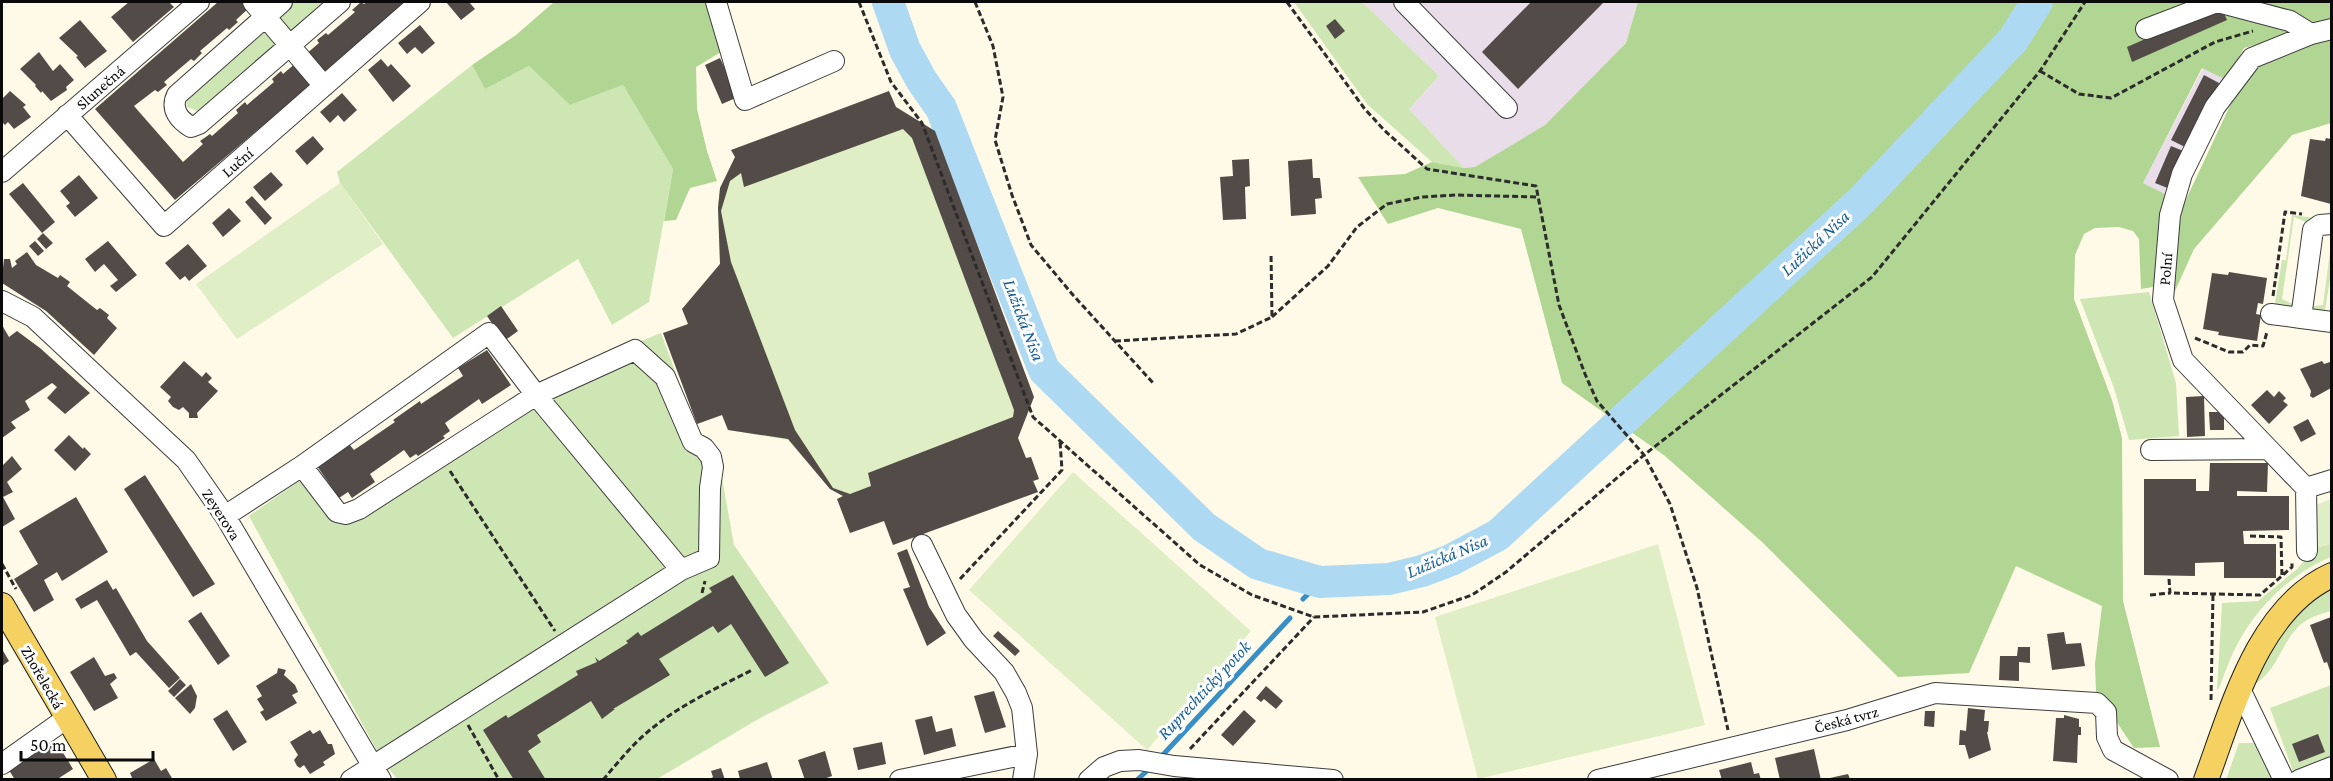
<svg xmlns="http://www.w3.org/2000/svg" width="2333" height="781" viewBox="0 0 2333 781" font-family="'Crimson Pro',serif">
<rect width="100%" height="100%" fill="#fefae7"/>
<path fill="#e8dde9" d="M1362,2H1638L1626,43L1545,125L1475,167L1464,168L1409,109L1439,76Z
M2203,68L2226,80L2167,195L2143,183Z"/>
<path fill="#cde6b3" d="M294,2H330L295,32H288L281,27L279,15Z
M1294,2H1362L1439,76L1409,109L1464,168L1432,162L1367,104Z
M268,30L277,40V46L200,112L187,107L186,98L262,31Z
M472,65L485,89L529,66L570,105L623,85L673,169L649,302L612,325L578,259L453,338L340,183L337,172Z
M2292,215L2321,219L2308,223L2294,217L2282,299L2297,306L2287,312L2274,310L2282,260H2286Z
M2331,244V274L2325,310L2331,311V316L2315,314L2309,307L2323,305Z
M2149,292L2176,383L2179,436L2129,440L2114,388L2080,299Z
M661,333L695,426L717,450L734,545L829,683L760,718L657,779H397L382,760L249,516L299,481L331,517L540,381Z
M2331,544V557C2293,572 2257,607 2238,643C2230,657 2225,674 2218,690L2217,689L2222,603L2258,601L2297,569L2316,548Z
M2331,586V611C2324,613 2316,615 2309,619C2283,632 2280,670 2255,684L2254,681L2270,648L2295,612Z
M2331,685V757L2293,771L2270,708Z
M2239,743H2260L2273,779L2226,780Z"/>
<path fill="#b1d693" d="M554,2H706L721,52L696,67L697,109L707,151L717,181L690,188L676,220L664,221L673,169L623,85L570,105L529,66L485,89L472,65L516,35Z
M1638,2H2331V23L2244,48L2226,80L2202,68L2143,183L2167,195L2153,287L2141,289L2139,239L2133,231L2119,227L2095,228L2084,234L2075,255L2074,299L2112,400L2122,438L2123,601L2160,747L2134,748L2096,691L2095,664L2102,606L2016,566L1969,673L1898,677L1762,542L1665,456L1562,383L1521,229L1438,208L1388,224L1358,177L1405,174L1432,162L1464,168L1475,167L1545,125L1626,43Z
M2331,38V123L2292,135L2194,249L2171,300L2174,260L2182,208L2235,95L2260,64L2312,42Z"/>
<path fill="#dfeec5" d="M896,107L922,123L1028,409L1018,438L1026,458L1031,457L1039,479L1034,481L1038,492L893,545L884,521L850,533L837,499L842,496L830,489L788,440L728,430L722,415L697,424L663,333L688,324L682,309L720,264L718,208L720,188L735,157L731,150Z
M340,183L383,244L237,339L196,284Z
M1073,472L1251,631L1147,750L969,590Z
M2331,499V544L2316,548L2309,508Z
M1658,544L1705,725L1478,779L1435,617Z"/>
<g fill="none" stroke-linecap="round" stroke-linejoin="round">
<path stroke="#388ec7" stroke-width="5" d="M1303,599L1320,582
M1160,758L1290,618
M1137,780L1151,767"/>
<path stroke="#aed9f3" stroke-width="32" d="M888,2L905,50L922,81L941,108L1044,370L1204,527L1258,564L1320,582L1389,579L1422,571L1451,560L1498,535L1862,200L2013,40L2037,2"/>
</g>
<path fill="#524b47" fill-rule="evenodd" d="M129,2H169L174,7L133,42L111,17Z
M218,2H245L250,7L236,20L238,22L229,30L227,28L200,51L202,53L194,61L191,59L164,82L167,85L158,92L155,90L134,106L183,162L203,144L200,141L210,134L212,136L238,113L236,110L245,102L247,105L274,82L272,79L281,71L283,74L297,62L314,82L175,200L95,109Z
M361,2L364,4L367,2H406L322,75L305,55L319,43L317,40L326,33L328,35L355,12L352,10Z
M446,2H469L475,9L461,20Z
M1531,2H1604L1518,89L1482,52Z
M2221,6L2227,20L2132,62L2127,47Z
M1335,19L1345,31L1335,39L1326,26Z
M80,20L107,51L85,68L76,57L78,56L59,38Z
M420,25L435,43L422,54L415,47L407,54L398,43Z
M39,52L53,71L60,64L74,80L66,87L67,90L51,101L42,91L41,93L35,86L36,85L20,69Z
M720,58L738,97L722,104L705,65Z
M381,59L388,67L391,64L411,86L393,102L368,70Z
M2204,75L2219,83L2185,147L2171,140Z
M10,91L26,105L23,107L31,117L14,129L8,122L5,125L2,122V99Z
M889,91L896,107L935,131L1034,397L1018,438L1026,458L1031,457L1039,479L1033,481L1038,492L893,545L884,521L850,533L837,499L843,496L830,489L788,439L728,430L722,415L697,424L663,333L688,324L682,309L720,264L718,208L720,188L735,157L731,150ZM903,129L912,138L1014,410L1013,417L868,473L871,486L850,494L833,488L795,430L731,262L721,211L730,181L741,173L744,187Z
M342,93L357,110L344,122L338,115L330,123L320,112Z
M313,136L324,149L307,165L295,151Z
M2326,138L2331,139V204L2301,196L2310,139L2325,141Z
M2171,146L2186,152L2170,189L2155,183Z
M1249,159L1250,186L1245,187L1246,219L1223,220L1220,177L1233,176L1232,160Z
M1312,159L1313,178H1320L1322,198L1315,199L1316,214L1291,216L1288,161Z
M271,172L283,185L265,201L253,187Z
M79,175L98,198L75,217L66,206L70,203L60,191Z
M23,183L55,222L42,233L9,194Z
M252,196L272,218L265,225L245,202Z
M229,208L241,221L223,237L212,223Z
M43,233L53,243L46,249L37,239Z
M35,241L44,251L38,256L29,246Z
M108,241L137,275L116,292L110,286L118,280L104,264L95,272L85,259Z
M188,244L207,266L189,281L185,276L180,280L165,263Z
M27,252L36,265L58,278L60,275L70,282L67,286L97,310L100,308L109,315L107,318L117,328L94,355L46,311L2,283V268H3L4,259H10L12,268L17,264L15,261Z
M2229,272L2267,278L2263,304L2258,303L2256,314L2261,315L2257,341L2218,335L2219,332L2203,329L2212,273L2228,275Z
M501,306L518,331L504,341L487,316Z
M2,325L9,337L17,331L40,348L90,393L65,414L47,398L57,387L52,383L25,401L30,410L11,422L16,428L2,438Z
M487,350L511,385L482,404L479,399L445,423L450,431L443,436L445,438L418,456L416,454L410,458L404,450L370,474L375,482L352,498L348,492L339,498L317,466L349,444L354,450L395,422L393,420L420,401L421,404L463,376L458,368Z
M184,361L202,377L206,372L212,378L208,382L218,391L197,413L198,418H189V413L183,407L179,410L173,407L168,401L171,397L160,387Z
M2322,361L2324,364L2330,362L2331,365V388L2313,398L2310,396L2311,391L2300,369Z
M2267,390L2274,397L2279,391L2286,398L2283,401L2288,405L2269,424L2251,405Z
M2204,396L2205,436L2187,437L2186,397Z
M2209,412H2224V430H2210Z
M2308,419L2316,434L2301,442L2293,427Z
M69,435L83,449L84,447L91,454L75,471L54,450Z
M12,456L22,469L7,482L13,492L3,497L15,519L2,527V466Z
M2210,463H2268L2267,492L2237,491V496H2289V530L2243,531L2244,544H2276V578H2224V562L2195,563V576L2144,575V479H2196V491H2209Z
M145,475L215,584L193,597L124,489Z
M76,497L108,552L62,581L57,572L44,580L54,600L34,612L14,579L38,564L19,531Z
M907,549L929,607L946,633L927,646L903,589L910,587L897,553Z
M733,575L789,663L765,677L731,624L718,633L713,626L659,659L670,675L613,709H615L602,719L591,701L537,735L541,742L528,751L546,780H514L483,730L506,715L508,718L578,675L576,671L597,662L595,657L599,661L628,643L626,641L629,639L638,632L641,636L712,592L709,588Z
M107,580L113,590L116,588L147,641L180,678L169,688L136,652L130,656L97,600L81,609L75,599Z
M201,612L230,656L218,665L188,621Z
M2331,617V674L2327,662L2324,663L2310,625Z
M998,631L1020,651L1015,656L993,636Z
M2064,632L2066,644L2081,643L2085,666L2052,670L2047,634Z
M2018,647H2030V663L2019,662V681L1999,680L2000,656H2017Z
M2,649L9,661L2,666Z
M94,657L105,676L114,673L117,678L110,684L118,698L94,711L70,672Z
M278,668L286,670L284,675L295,685L298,692L292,695L297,703L266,721L260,712L264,710L257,699L262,696L256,686L277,673Z
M180,679L186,685L174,697L168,691Z
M191,684L197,696L195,708L190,714L175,698Z
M1266,686L1283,701L1276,709L1264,699L1261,702L1256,698Z
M994,691L1006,727L985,733L974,696Z
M1968,708L1985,710L1984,721H1989L1988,732H1987L1991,750L1969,759L1965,745H1959L1960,730L1966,731Z
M227,710L247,742L233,751L213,719Z
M1244,710L1256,721L1233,746L1221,735Z
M1925,711H1935L1934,727L1924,726Z
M2064,715L2079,719V727H2081V735H2078L2077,763L2053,761L2056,718H2064Z
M932,716L936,732L952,728L956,746L924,755L915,720Z
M310,730L313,734L320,730L328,744H332L335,754L323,762L325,765L310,774L304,765L300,768L297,766L294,760L298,755L290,742Z
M2318,734L2325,752L2299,762L2292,744Z
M54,742L57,743L73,769L56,780H15L9,770Z
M882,742L886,764L858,770L853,748Z
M1814,749L1821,780H1780L1775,758Z
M825,751L832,776L821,780H805L798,760Z
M154,759L161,771L166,768L173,780H133L130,773Z
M767,762L773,780L740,779L738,771Z
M1751,762L1754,774L1759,773L1761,780H1722L1719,770Z
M721,768L725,780H708L713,777L711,771Z
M1848,774L1850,779L1830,780V778Z"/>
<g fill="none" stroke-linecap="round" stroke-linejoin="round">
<defs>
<path id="minor" d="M253,2L324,86
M282,2L177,95C170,109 179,120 191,127L199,124L340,2
M716,2L745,100L834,61
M1404,2L1507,108
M2218,2L2290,21L2311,34
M2146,29L2217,2
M67,115L164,226L420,2
M2,172L199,2
M2332,224L2320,225L2313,230L2301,318L2332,322
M2,301L33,317L186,460L225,516L381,780
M2271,314L2301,318
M2151,450L2268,449
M302,466L337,512L346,514L359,509L536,395L635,350L665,377L693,442L704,448L711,457L713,467L710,488L709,558L681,570
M2306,488L2183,360L2163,300L2170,215L2182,174L2215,107L2252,58L2311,34L2332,29
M2306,488L2307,551
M2306,488L2332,480
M225,516L302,466L489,333L536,395L681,570L351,780
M922,545L956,615L974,640L1004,672L1016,693L1022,708L1027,754L1023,780
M2240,689L2284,780
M2,764L67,718
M900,780L1027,754
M1089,780L1104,767L1120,761L1139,760L1174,766L1333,780
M1598,780L1847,720L1935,693L2097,703L2106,712L2107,737L2113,750L2168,780
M2299,780L2332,767"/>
<path id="major" d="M2,605L104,780
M2206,780C2232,710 2258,608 2332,575"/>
</defs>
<use href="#minor" stroke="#3d3d3d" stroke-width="22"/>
<use href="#major" stroke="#1b1b1b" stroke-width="26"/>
<path stroke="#2c2c2c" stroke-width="3" stroke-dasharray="6 3" stroke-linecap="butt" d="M859,2L891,82L922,123L1033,417L1200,565L1252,595L1314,617L1423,612L1472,595L1506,572L1644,455L1872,277L2040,71L2085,2
M975,2L993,46L1003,97L995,140L1012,195L1031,245L1073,295L1154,384
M1287,2L1364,108L1384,130L1427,169L1536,186L1559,305L1585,374L1597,401L1644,455L1670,504L1697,588L1728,730
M2040,71L2079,94L2111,98L2215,42L2253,31
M2273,296L2285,212L2302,214
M1272,317L1328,266L1357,227L1387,204L1422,197L1456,195L1538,197
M2195,338L2229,352H2243L2250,345L2263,346L2267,332
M1115,341L1236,334L1272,317L1271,253
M450,471L555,631
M2250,536L2281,537L2282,577
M2,564L16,589
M960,579L1062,470L1060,441
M2169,579L2170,593L2260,595L2292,567V563
M702,593L705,581
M2150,595L2170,593
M2211,700L2213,594
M468,725L499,780
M1190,749L1314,617
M603,780C619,761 635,741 655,726C684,703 719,687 752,670"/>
<use href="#minor" stroke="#fff" stroke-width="20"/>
<use href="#major" stroke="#f4d161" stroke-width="24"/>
</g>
<g text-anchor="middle" stroke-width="6" stroke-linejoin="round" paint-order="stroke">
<g font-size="16" fill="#0a0a0a" stroke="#fff">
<text transform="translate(100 87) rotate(-41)" y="6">Slunečná</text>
<text transform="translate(237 162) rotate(-41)" y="6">Luční</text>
<text transform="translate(2165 269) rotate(-85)" y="6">Polní</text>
<text transform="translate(222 514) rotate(57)" y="6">Zeyerova</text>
<text transform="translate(43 677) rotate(60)" y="6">Zhořelecká</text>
<text transform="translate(1846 719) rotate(-15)" y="6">Česká tvrz</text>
</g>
<g font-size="18" font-style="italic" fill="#195f95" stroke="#fff">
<text transform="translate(1815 243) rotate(-43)" y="6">Lužická Nisa</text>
<text transform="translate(1024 320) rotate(69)" y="6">Lužická Nisa</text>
<text transform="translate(1447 556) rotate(-23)" y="6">Lužická Nisa</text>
<text transform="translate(1204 690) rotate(-47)" y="6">Ruprechtický potok</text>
</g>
</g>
<rect width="2333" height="781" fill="none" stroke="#0a0a0a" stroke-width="6"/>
<path d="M21 751v9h132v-9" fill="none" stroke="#0a0a0a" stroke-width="3"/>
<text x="30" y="751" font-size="18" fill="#0a0a0a" stroke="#ffffff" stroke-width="4.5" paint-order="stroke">50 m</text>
</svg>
